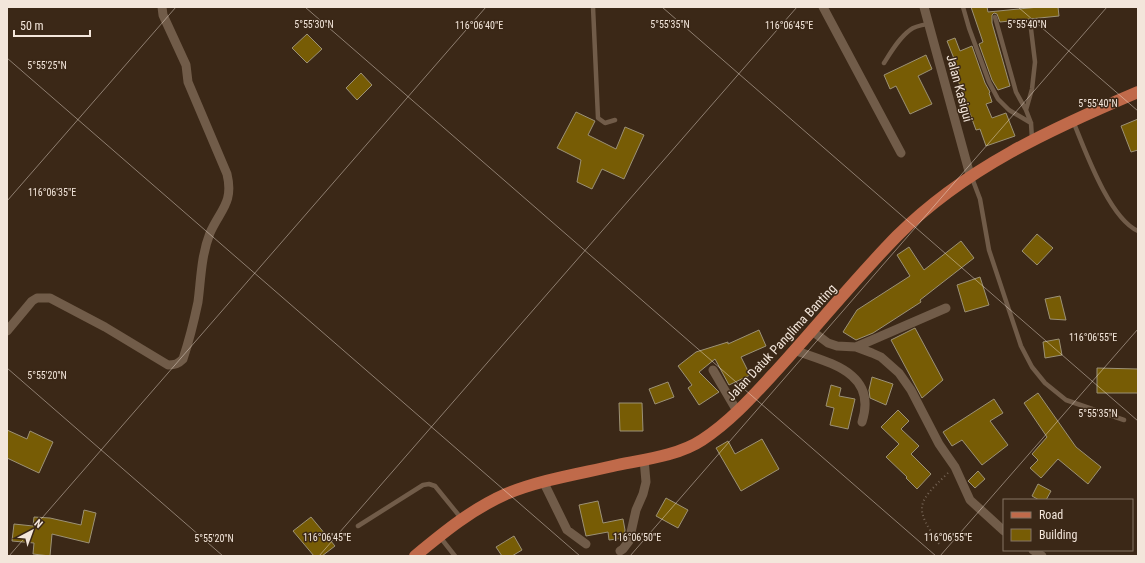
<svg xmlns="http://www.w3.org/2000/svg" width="1145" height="563" viewBox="0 0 1145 563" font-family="'Roboto Condensed',sans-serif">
<rect width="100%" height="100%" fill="#3b2817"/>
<path fill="#775c05" stroke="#9c9176" d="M971,7H987L988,12L1039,7H1058L1059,16L1000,22L997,14L994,13L992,15V23L1010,86L998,90L992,80L979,44L983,42Z
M307,34L322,49L307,63L292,48Z
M955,38L960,51L972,46L985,83L990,92L989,93L992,102L986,104L992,118L1006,113L1015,136L986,146L980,129L976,130L955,72L959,71L947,41Z
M926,55L932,69L918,76L932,104L910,114L896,86L890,89L884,75Z
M361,73L372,85L357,100L346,88Z
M576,112L595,121L588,135L616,149L625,127L644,135L624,179L602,169L592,189L577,182L581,160L557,148Z
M1138,119V150L1131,152L1121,126Z
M1037,234L1053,248L1037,265L1022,251Z
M961,241L974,258L920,300L921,302L873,333L856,340L843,332L857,310L910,276L897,255L909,247L924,270Z
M980,277L989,305L965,312L957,285Z
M1060,296L1066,320L1050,319L1045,299Z
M915,328L943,380L922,398L891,340Z
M759,330L766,346L741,357L750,375L729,385L715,359L699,372L719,392L699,405L688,388L692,385L678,366L696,352L728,342V344Z
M1059,339L1062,355L1045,358L1043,342Z
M1097,368L1138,369V393H1097Z
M872,377L893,384L886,405L870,398L869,390Z
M668,382L674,397L655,404L649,389Z
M831,385L841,388L839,396L855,399L848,429L830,425L834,408L826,406Z
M1038,393L1076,447L1101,467L1088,484L1058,459L1041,478L1030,468L1038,460L1032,454L1047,437L1024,403Z
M994,399L1003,413L990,421L1008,445L982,465L962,440L952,446L943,432Z
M619,403H642L643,431H620Z
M898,410L909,421L901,429L919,446L911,454L931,474L917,489L906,478L907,477L886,457L899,444L881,427Z
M7,430L27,439L30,431L53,442L39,473L7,458Z
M762,439L779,469L741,491L716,448L728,441L735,454Z
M978,471L985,479L975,488L968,481Z
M1038,484L1051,491L1046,500H1039L1032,496Z
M666,498L688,510L678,528L656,516Z
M598,501L603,523L623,519L625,530L624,538L609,540L608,532L586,536L579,505Z
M84,510L96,513L89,543L52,534L50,556L33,554L34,543L12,541L14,524L33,526L34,517L50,518L81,525Z
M311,517L335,546L322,556H314L293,531Z
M514,536L522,550L512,556H502L496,547Z"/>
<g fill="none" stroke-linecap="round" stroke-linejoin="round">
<path stroke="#756455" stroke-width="2" stroke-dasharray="1 3" stroke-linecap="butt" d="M939,544C914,507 916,504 948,473"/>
<path stroke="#715c49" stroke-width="4.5" d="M593,7L598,118L605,123L615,120
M963,7L969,28L989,82L998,99L1009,110L1031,123
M995,17L1016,92L1026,110L1031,123L1032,139
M884,63C891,52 899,38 910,30C915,26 922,25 928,24
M1026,110L1032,89L1035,62L1031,29
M1073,121C1085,150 1109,218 1138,231
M972,178L980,199L989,250L1021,346L1032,367L1045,383L1066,400L1124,420
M358,526L423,485L429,484L435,486L461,518
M440,537L455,556"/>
<path stroke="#715c49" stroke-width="9" d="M823,7L901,153
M924,7L970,175
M7,331L32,301L37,298H50L105,327L168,365C175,365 178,364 183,359C189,341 194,321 198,302C201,279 201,256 210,233C220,210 234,203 227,174L188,82L186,65L163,15L162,7
M812,331L828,343L837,346L856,347L872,353L881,357L899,373L911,390L939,444L955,467L970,500L1004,531
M856,347L946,308
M794,350C829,363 878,372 862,422
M713,370L737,411
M544,483L567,530L586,544
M1033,550L1042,556
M620,551L623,549L629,541L636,510L643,494L646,482L644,459"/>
<path stroke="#c06a4a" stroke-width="12" d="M415,556C444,532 472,509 506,494C540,480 578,474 613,466C641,460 678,456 702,440C730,422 754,395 776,371C817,326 855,279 897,236C965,168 1051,129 1138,92"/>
</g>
<path fill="none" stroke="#f3e6db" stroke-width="1" stroke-opacity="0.45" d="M305,7L936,556M662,7L1138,421M1018,7L1138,111M7,58L580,556M7,201L176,7M7,368L223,556M9,556L486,7M319,556L797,7M630,556L1107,7M940,556L1138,329"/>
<g text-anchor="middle" stroke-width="3" stroke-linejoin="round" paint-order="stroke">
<g font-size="13" fill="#f3e6db" stroke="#3b2817">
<text transform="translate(960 88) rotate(75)" y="5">Jalan Kasigui</text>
<text transform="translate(781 342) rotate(-47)" y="5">Jalan Datuk Panglima Banting</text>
</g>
</g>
<g font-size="10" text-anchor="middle" fill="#f3e6db" stroke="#3b2817" stroke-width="3" stroke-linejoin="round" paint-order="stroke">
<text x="314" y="28">5°55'30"N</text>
<text x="670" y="28">5°55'35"N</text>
<text x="1027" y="28">5°55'40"N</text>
<text x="479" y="29">116°06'40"E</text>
<text x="789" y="29">116°06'45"E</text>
<text x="47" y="69">5°55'25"N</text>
<text x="1098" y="107">5°55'40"N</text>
<text x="52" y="196">116°06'35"E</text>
<text x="1093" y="341">116°06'55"E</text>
<text x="47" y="379">5°55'20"N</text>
<text x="1098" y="417">5°55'35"N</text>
<text x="327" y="541">116°06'45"E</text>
<text x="637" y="541">116°06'50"E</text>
<text x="948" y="541">116°06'55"E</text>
<text x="214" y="542">5°55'20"N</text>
</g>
<rect width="1145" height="563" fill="none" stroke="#f3e6db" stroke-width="16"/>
<rect x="1003" y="499" width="130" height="52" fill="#3b2817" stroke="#857465"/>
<rect x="1011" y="512" width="20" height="6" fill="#c06a4a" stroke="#857465"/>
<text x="1039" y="519" font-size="12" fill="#f3e6db">Road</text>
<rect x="1011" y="529" width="20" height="12" fill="#775c05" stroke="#857465"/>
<text x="1039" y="539" font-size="12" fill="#f3e6db">Building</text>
<g transform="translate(32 531) rotate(41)" stroke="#3b2817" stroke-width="3" paint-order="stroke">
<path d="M0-3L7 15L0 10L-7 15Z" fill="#f3e6db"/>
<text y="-6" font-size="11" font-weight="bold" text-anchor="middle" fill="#f3e6db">N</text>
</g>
<path d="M14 30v6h76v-6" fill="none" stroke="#f3e6db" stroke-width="2"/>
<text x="20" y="30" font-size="12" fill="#f3e6db" stroke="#3b2817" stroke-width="3" paint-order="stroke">50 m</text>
</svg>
